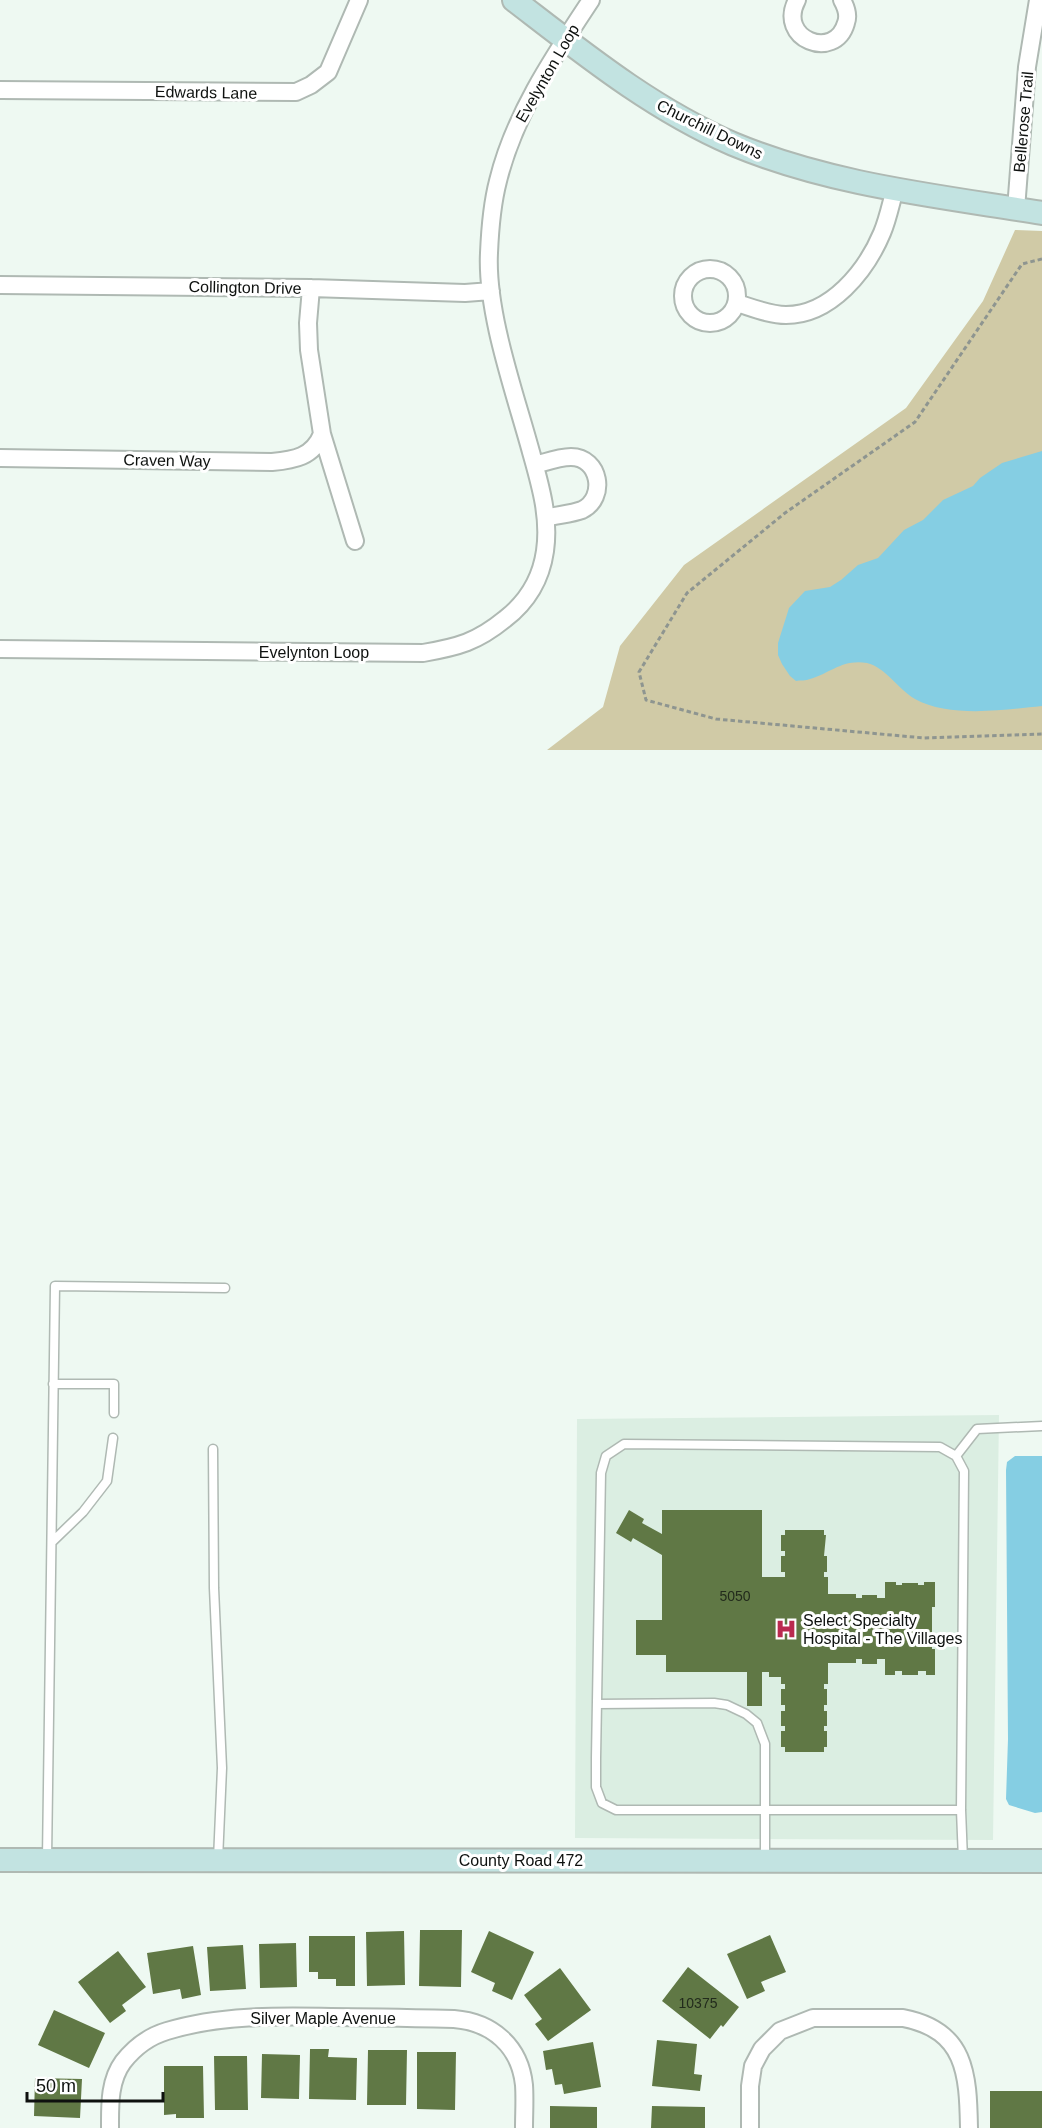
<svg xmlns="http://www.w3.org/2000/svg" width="1042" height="2128" viewBox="0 0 1042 2128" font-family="Arial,sans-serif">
<rect width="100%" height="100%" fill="#eef9f2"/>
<path fill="#dbeee2" d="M999,1415L993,1840L575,1838L577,1419Z"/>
<path fill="#d0caa6" d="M1015,230L1042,231V750H547L603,707L620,646L684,565L906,408L983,301Z"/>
<path fill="#85cee3" d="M1042,451V706C1004,710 949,718 915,699C898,689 885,667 867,663C842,659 831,673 810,679C806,681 800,680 796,681L790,676L782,664L778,655V643L789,608L805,591L830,587L841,580L858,565L878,558L904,530L923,520L943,500L973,486L980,478L1002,463Z
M1015,1456H1042V1812L1035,1813L1009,1805L1006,1799L1008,1739L1006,1470L1007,1462Z"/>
<path fill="#607845" d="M629,1510L644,1519L642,1523L662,1534V1510H762V1577H785V1572H781V1556H785V1551H781V1535H785V1530H824V1535H826L824,1556H827V1572H824V1577H828V1594H856V1598H862V1595H877V1598H885V1582H896V1585H902V1583H918V1585H924V1582H935V1607H932V1649H935V1675H926V1671H918V1675H902V1671H895V1675H885V1659H877V1664H862V1659H856V1663H828V1684H824V1689H827V1705H824V1711H827V1726H824V1731H827V1747H824V1752H785V1747H781V1731H785V1726H781V1711H785V1705H781V1689H785V1684H781V1677H769V1672H762V1706H747V1672H666V1655H636V1620H662V1555L633,1538L631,1542L616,1533Z
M420,1930H462L461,1987L419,1986Z
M404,1931L405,1985L367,1986L366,1932Z
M489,1931L534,1952L512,2000L492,1991L495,1983L471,1972Z
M770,1935L786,1972L761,1982L765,1991L747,1999L727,1954Z
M309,1936H355V1986H336V1979H318V1972H309Z
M296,1943L297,1987L260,1988L259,1944Z
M243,1945L246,1989L210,1991L207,1947Z
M193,1946L201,1995L182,1999L180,1989L153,1994L147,1953Z
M118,1951L146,1987L122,2005L126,2011L110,2023L78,1982Z
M688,1967L739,2007L723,2027L721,2025L710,2039L662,2001Z
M560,1968L591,2010L548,2041L535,2024L542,2019L524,1995Z
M54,2010L105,2033L89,2068L38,2045Z
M657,2040L697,2044L694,2074L702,2075L700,2091L652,2086Z
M593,2042L601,2087L564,2094L562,2084L555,2085L552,2069L546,2070L543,2051Z
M310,2049H329L328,2057L357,2058L356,2100L309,2099Z
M368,2050H407L406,2105H367Z
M417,2052H456L455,2110L417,2109Z
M262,2054L300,2055L299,2099L261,2098Z
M214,2056H247L248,2110H215Z
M164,2066H203L204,2118H176V2114L164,2115Z
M35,2078L82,2079L80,2118L34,2116Z
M990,2091H1042V2128H990Z
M550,2106L597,2107V2128H550Z
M652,2106L705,2107V2128H651Z"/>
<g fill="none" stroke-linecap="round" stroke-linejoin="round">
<defs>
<path id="lane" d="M53,1384H114V1413
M213,1449L214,1588L222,1768L218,1860
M956,1456L977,1429L1042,1426
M52,1542L83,1512L107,1481L113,1438
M597,1704L714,1703L727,1705L746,1714L757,1723L765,1744V1859
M961,1810H616L602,1803L596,1787V1758L601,1473L606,1456L624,1444L940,1447L956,1456L964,1471L961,1810L963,1860
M47,1859L55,1286L225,1288"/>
<path id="street" d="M797,0C776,39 835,62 846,23C849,15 846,7 842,0
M0,90L296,92L311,85L328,72L359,0
M1016,209L1027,67L1038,0
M683 296a27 27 0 1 1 54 0a27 27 0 1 1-54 0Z
M0,285L311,288L465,293L491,291
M311,288L308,323L309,350L322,434L355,541
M737,303C753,308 770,315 786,315C831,315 866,271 882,233C888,219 891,203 895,189
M0,458L272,462C294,460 313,457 322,434
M535,465C546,462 559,457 571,457C600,457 607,498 582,510C571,514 557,515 546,518
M0,649L423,653C458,647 477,642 505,619C527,602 541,579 545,551C550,517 540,484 531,452C515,393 486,313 489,253C490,229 492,204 498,181C514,115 554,56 591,0
M110,2128C110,2106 109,2081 123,2062C134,2048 150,2036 167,2031C219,2015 277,2016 331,2017C372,2017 413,2018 454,2019C492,2022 520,2046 524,2085C525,2099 524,2114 524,2128
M750,2128V2086L753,2066L762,2049L780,2031L813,2018H903C966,2030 968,2074 969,2128"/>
<path id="secondary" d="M514,0C583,53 652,109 733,144C831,185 938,196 1042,213
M0,1860L1042,1861"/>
</defs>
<use href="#lane" stroke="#afb9b3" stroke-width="11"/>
<use href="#street" stroke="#afb9b3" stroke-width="20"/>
<use href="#secondary" stroke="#afb9b3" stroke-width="26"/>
<path stroke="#8e9590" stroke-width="3" stroke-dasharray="4.5 3" stroke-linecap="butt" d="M1042,259L1022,264L915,422L785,513L687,593L639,672L646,700L716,719L924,738L1042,734"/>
<use href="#lane" stroke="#fff" stroke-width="8"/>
<use href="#street" stroke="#fff" stroke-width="16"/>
<use href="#secondary" stroke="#c2e3e1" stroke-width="22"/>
</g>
<defs>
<symbol id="hospital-bare" viewBox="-9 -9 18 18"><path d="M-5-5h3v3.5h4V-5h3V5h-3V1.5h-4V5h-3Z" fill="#ba2a50" stroke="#fff" stroke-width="2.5" paint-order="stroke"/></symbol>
</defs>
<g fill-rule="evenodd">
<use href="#hospital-bare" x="771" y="1614" width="30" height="30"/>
</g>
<g text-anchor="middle" stroke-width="6" stroke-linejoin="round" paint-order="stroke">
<g font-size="14" fill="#222b1c">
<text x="735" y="1601">5050</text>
<text x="698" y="2008">10375</text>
</g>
<g font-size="16" fill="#0e110f" stroke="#fff">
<text transform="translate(547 73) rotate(-60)" y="6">Evelynton Loop</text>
<text transform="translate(206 92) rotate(1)" y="6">Edwards Lane</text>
<text transform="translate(1023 122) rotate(-85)" y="6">Bellerose Trail</text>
<text transform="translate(710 129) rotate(26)" y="6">Churchill Downs</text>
<text transform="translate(245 287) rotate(1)" y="6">Collington Drive</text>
<text transform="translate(167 460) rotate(1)" y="6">Craven Way</text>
<text x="314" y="658">Evelynton Loop</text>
<text x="521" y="1866">County Road 472</text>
<text x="323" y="2024">Silver Maple Avenue</text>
</g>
<g font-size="16" fill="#0e110f" stroke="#fff" text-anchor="start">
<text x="803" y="1626">Select Specialty<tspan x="803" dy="18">Hospital - The Villages</tspan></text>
</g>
</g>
<path d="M27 2092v9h136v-9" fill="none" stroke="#0e110f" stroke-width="3"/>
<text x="36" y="2092" font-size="18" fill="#0e110f" stroke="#ffffff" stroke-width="4.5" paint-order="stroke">50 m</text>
</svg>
